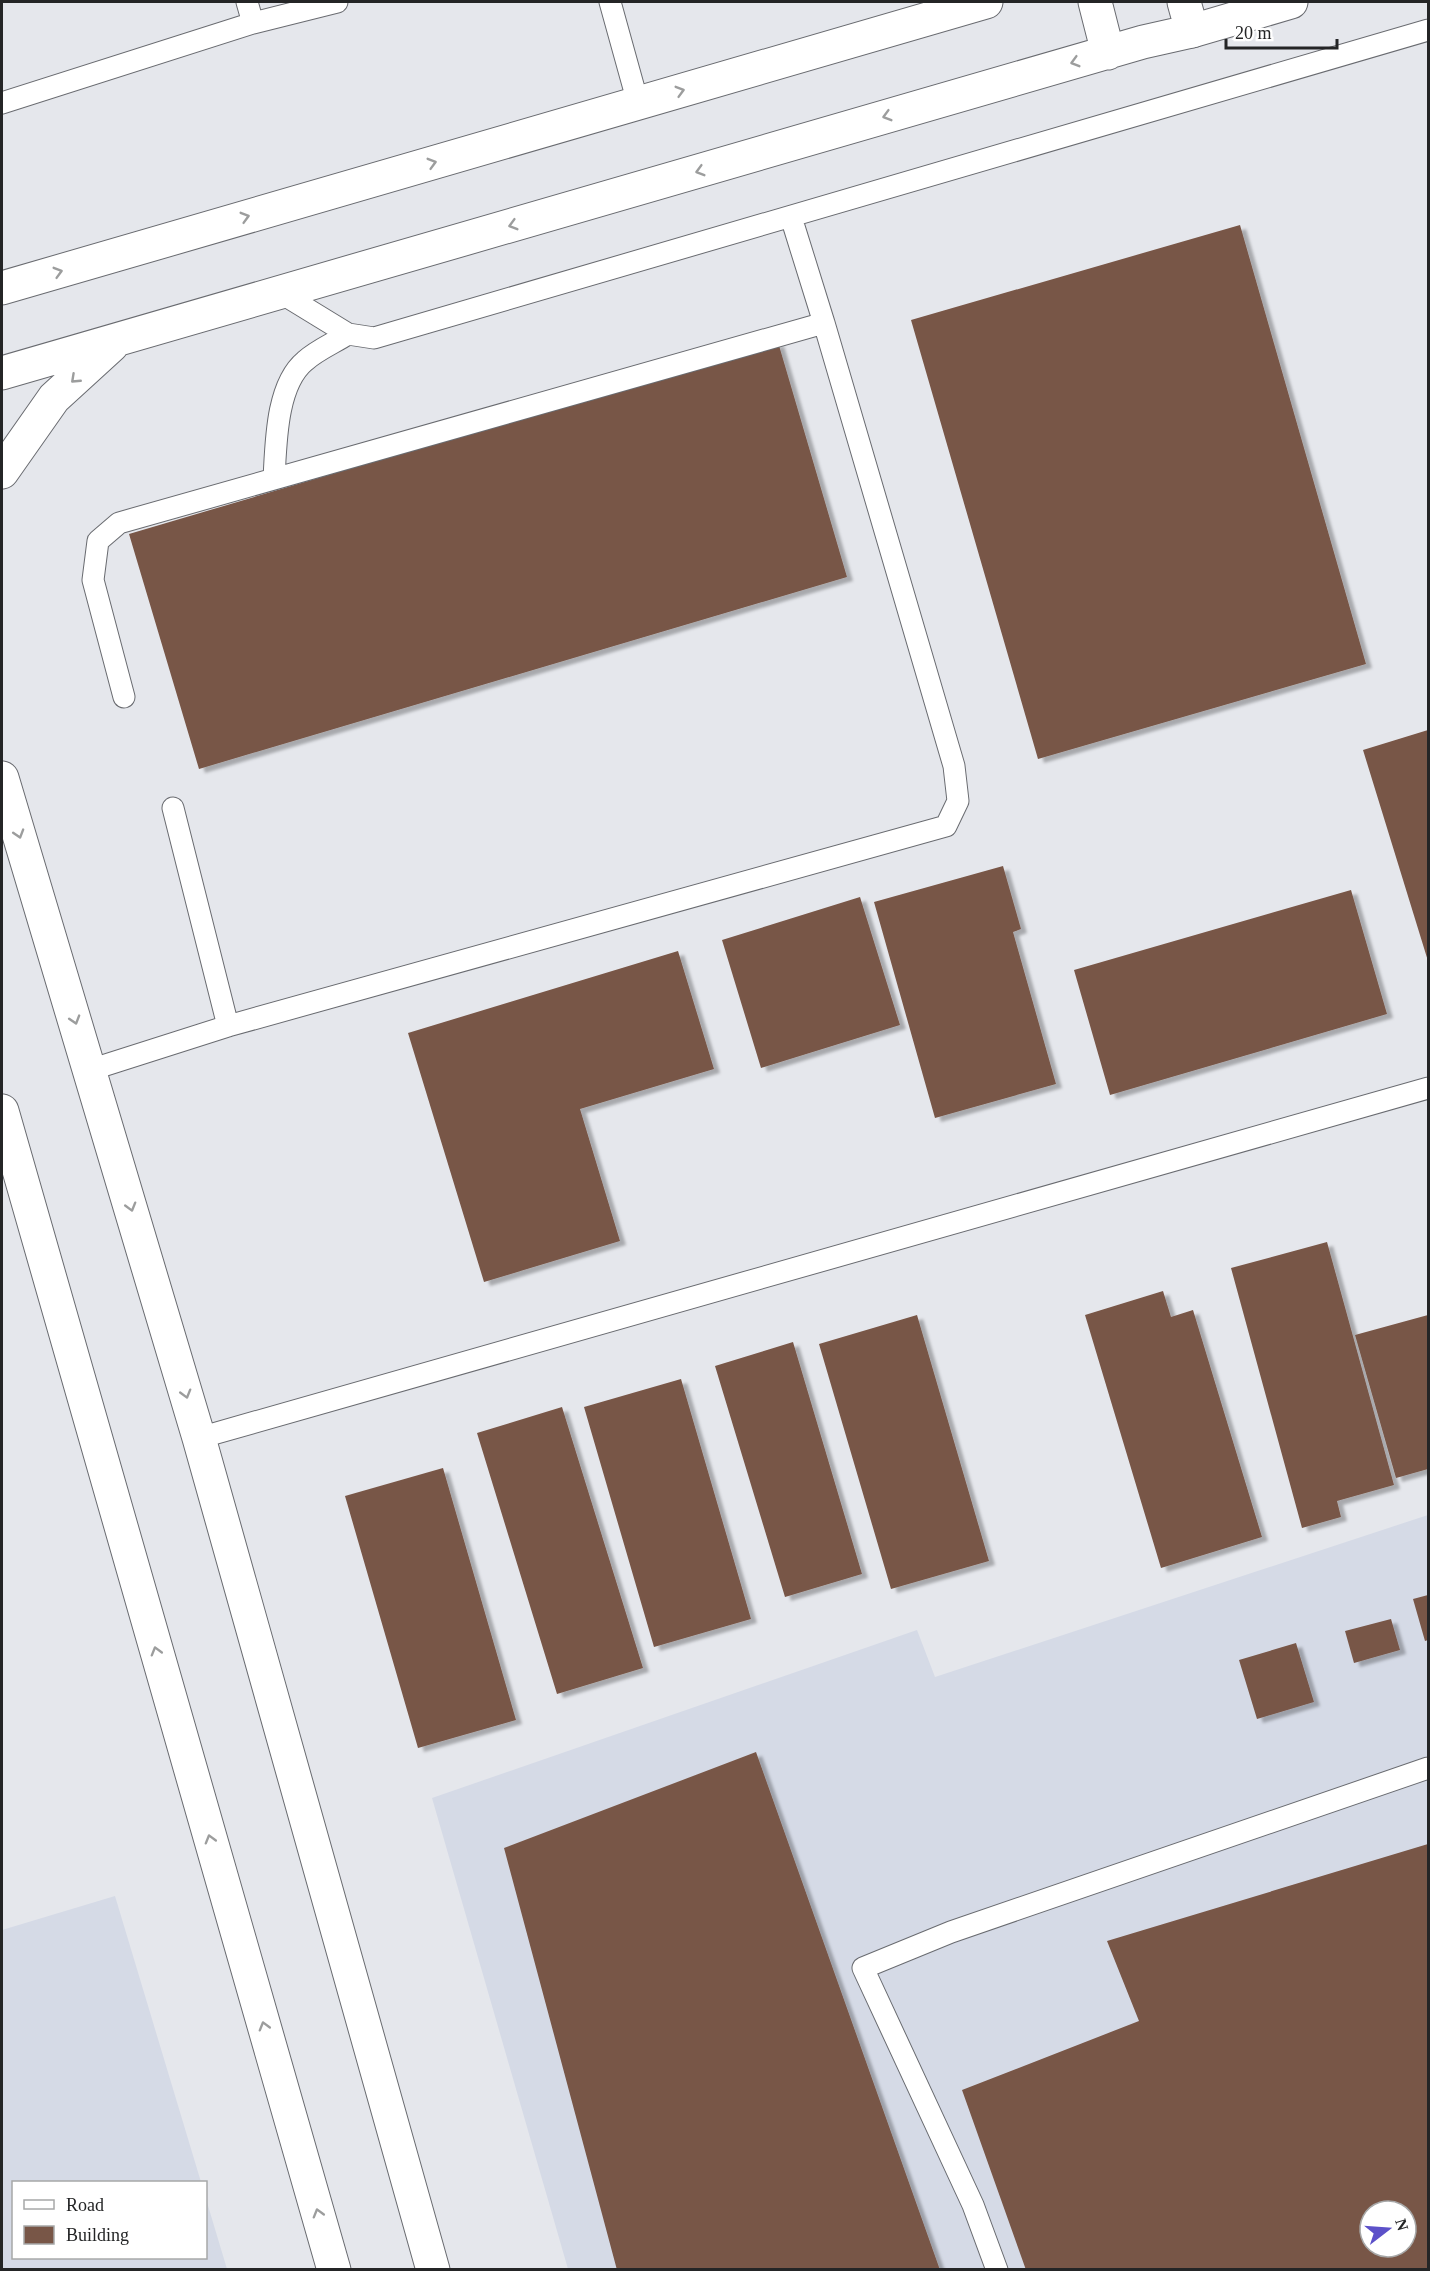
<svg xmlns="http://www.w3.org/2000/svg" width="1430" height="2271" viewBox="0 0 1430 2271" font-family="'Times New Roman',serif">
<defs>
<filter id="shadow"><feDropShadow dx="6" dy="4" stdDeviation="1.5" flood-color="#0004"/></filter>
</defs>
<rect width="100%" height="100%" fill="#e5e7ec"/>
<path fill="#d5dae6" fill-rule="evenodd" d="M1428,1515V2269H568L432,1798L917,1630L935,1677ZM1370,2211H1406V2247H1370Z
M115,1896L201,2182H14V2258H206V2199L227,2269H2V1930Z"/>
<path fill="#785647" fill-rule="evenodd" filter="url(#shadow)" d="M1240,225L1366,664L1038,759L911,320Z
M778,342L847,577L199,769L129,534Z
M1428,730V961L1363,750Z
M1003,866L1021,929L1013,932L1056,1084L935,1118L874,902Z
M1351,890L1387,1014L1110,1095L1074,970Z
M860,897L900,1025L761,1068L722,940Z
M678,951L714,1069L580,1109L620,1241L484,1282L408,1033Z
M1327,1242L1394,1485L1337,1501L1341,1517L1302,1528L1231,1268Z
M1163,1291L1171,1317L1193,1310L1262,1537L1161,1568L1085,1315Z
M917,1315L989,1561L891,1589L819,1344Z
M1428,1315V1469L1396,1478L1355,1335Z
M793,1342L862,1574L785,1597L715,1366Z
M681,1379L751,1619L654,1647L584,1407Z
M562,1407L643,1668L557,1694L477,1433Z
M443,1468L516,1720L418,1748L345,1496Z
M1428,1595V1640L1425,1641L1413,1599Z
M1391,1619L1400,1650L1354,1663L1345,1631Z
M1296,1643L1314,1702L1257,1719L1239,1660Z
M756,1752L940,2270H617L504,1848Z
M1428,1844V2270H1026L962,2090L1139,2021L1107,1941ZM1370,2211H1406V2247H1370Z"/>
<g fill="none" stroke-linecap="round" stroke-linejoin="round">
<defs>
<path id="lane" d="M247,2L253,23
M610,2L638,103
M2,103L253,23L337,2
M791,217L824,323
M281,293L348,334L374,338L1428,30
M274,479C276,444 276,385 305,361C317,350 334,343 348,334
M173,808L228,1026
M90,1070L228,1026L946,826L958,801L954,766L824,323L119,523L98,541L93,580L124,697
M199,1438L1428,1088
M997,2270L973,2205L863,1968L951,1932L1428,1768"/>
<path id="street" d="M1192,31L1291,2"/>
<path id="secondary" d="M1095,2L1108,53
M2,288L986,2
M2,373L1143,42L1192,31L1184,2
M2,472L54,398L112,345
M2,778L199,1438L433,2270
M2,1111L334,2270"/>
</defs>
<use href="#lane" stroke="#696b70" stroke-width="23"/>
<use href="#street" stroke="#696b70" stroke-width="35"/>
<use href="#secondary" stroke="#696b70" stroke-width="35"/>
<use href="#lane" stroke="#fff" stroke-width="21"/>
<use href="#street" stroke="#fff" stroke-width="33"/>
<use href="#secondary" stroke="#fff" stroke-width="33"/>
</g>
<defs><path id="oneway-chevron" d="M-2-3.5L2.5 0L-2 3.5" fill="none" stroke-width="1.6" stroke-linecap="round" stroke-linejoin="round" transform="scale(1.5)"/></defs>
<g stroke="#9c9d9d">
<use href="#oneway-chevron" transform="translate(1075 62) rotate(164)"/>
<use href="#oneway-chevron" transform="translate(680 91) rotate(-16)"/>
<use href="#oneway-chevron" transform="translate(887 116) rotate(164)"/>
<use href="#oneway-chevron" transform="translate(432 163) rotate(-16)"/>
<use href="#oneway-chevron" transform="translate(700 171) rotate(164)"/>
<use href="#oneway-chevron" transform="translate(245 217) rotate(-16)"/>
<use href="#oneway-chevron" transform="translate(513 225) rotate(164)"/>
<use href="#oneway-chevron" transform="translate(58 272) rotate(-16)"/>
<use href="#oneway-chevron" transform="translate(75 379) rotate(137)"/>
<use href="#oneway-chevron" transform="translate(19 834) rotate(73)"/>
<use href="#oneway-chevron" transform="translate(75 1020) rotate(73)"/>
<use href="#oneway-chevron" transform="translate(131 1207) rotate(74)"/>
<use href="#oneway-chevron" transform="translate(186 1394) rotate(74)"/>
<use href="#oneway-chevron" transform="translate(156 1651) rotate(-106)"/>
<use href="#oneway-chevron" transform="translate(210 1839) rotate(-106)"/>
<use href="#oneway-chevron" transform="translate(264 2026) rotate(-106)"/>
<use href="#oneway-chevron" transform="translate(318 2213) rotate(-106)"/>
</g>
<rect width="1430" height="2271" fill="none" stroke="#242526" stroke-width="6"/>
<rect x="12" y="2181" width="195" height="78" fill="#ffffff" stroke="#a7a8a8" stroke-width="1.5"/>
<rect x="24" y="2200" width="30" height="9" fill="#ffffff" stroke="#a7a8a8" stroke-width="1.5"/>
<text x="66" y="2211" font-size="18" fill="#242526">Road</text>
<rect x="24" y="2226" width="30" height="18" fill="#785647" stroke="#a7a8a8" stroke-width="1.5"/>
<text x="66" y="2241" font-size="18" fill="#242526">Building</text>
<g transform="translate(1388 2229) rotate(73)"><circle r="28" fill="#ffffff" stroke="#a7a8a8" stroke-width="1.5"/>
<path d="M0-4.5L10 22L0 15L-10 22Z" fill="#5c51c9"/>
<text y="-9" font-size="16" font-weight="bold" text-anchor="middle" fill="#242526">N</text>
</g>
<path d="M1226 39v9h111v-9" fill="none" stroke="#242526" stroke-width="3"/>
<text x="1235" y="39" font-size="18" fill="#242526" stroke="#ffffff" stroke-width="4.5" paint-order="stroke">20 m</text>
</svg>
